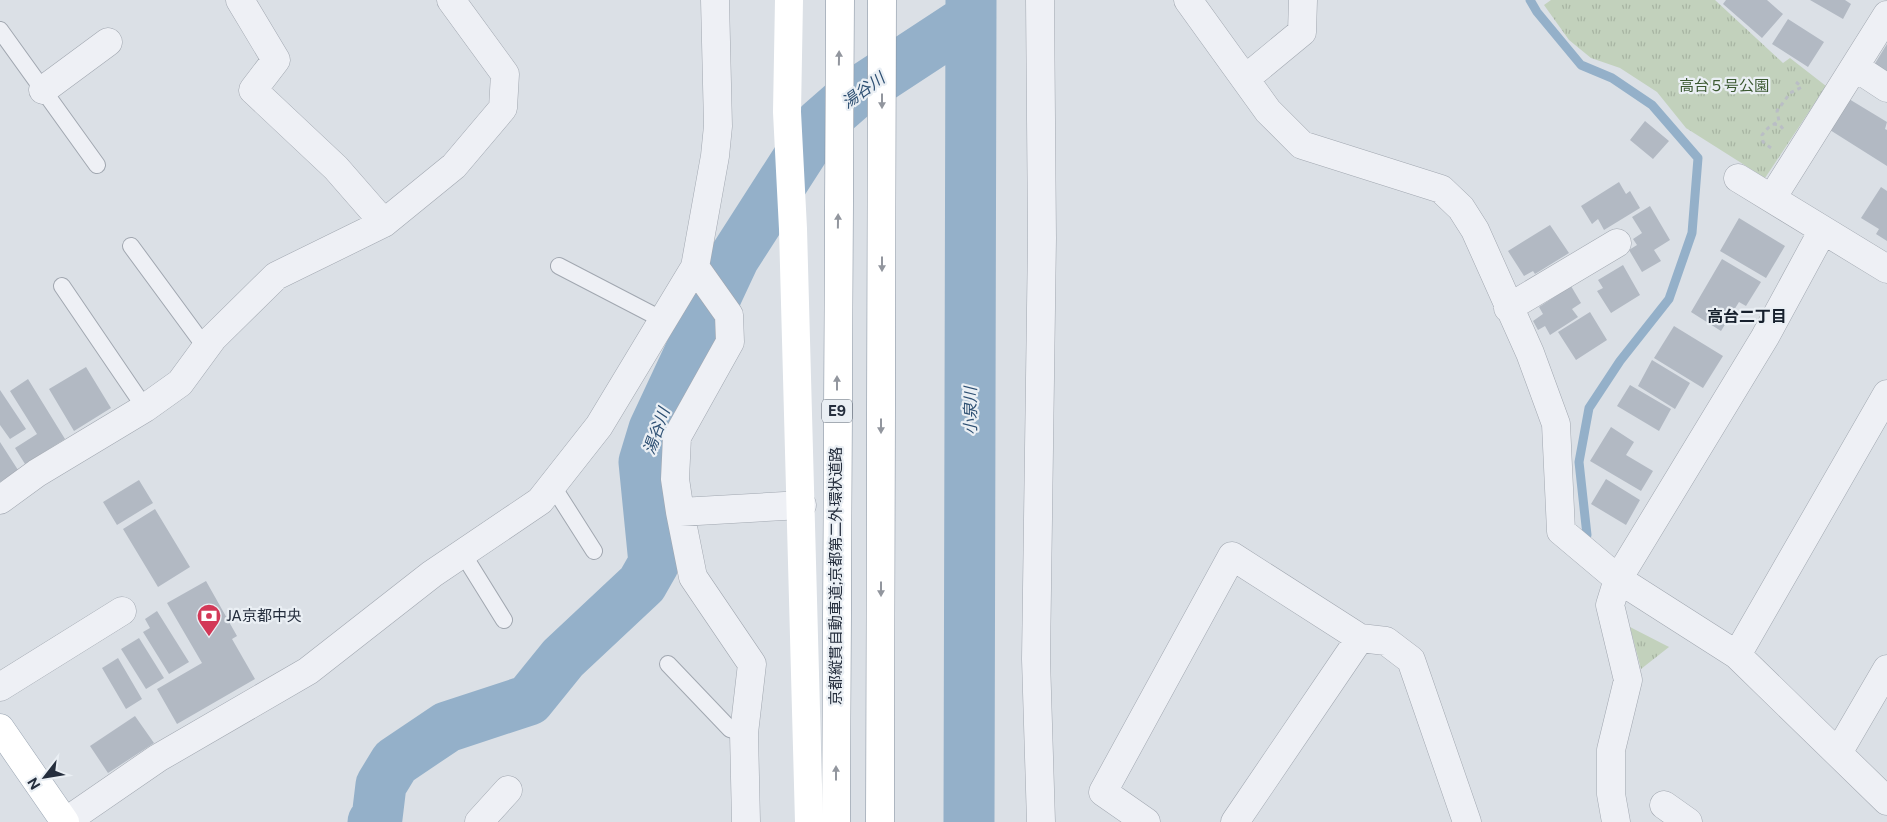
<svg xmlns="http://www.w3.org/2000/svg" width="1887" height="822" viewBox="0 0 1887 822" font-family="'Public Sans','Noto Sans JP',sans-serif">
<defs>
<pattern id="park-tufts" width="24" height="20" patternUnits="userSpaceOnUse" patternTransform="scale(1.25)"><rect width="24" height="20" fill="#c2d1bc"/><path d="M3 7l-1-3M5 7V3M7 7l1-3M15 17l-1-3M17 17v-4M19 17l1-3" fill="none" stroke="#a7b4a2"/></pattern>
</defs>
<rect width="100%" height="100%" fill="#dbe0e6"/>
<path fill="url(#park-tufts)" d="M1551,0H1715L1783,63L1790,58L1826,86L1765,178L1686,128L1657,92L1620,68L1591,58L1569,40L1544,5Z
M1630,627L1669,647L1641,669Z"/>
<g fill="none" stroke-linecap="round" stroke-linejoin="round">
<path stroke="#94b0c9" stroke-width="9" d="M1530,0L1537,12L1581,65L1612,78L1652,105L1698,158L1692,233L1669,299L1620,361L1589,408L1579,462L1587,535"/>
<path stroke="#94b0c9" stroke-width="51" d="M373,822L377,818L381,785L395,762L447,727L529,700L563,658L642,584L654,563L644,462L654,429L734,258L820,124L852,96L971,18
M969,822L971,0"/>
</g>
<path fill="#b2b9c3" d="M1726,0H1767L1783,14L1762,38L1723,4Z
M1810,0H1845L1851,4L1843,19Z
M1788,19L1824,42L1808,67L1772,44Z
M1887,44V73L1874,65Z
M1849,99L1887,122L1885,129L1887,130V166L1830,130Z
M1645,121L1669,141L1653,159L1630,140Z
M1619,182L1626,194L1630,191L1640,208L1604,230L1598,219L1592,224L1581,206Z
M1881,187L1887,191V241L1876,234L1879,229L1861,218Z
M1650,206L1670,240L1654,250L1661,261L1642,272L1629,250L1637,245L1633,239L1642,233L1632,217Z
M1739,218L1785,246L1766,278L1720,251Z
M1550,225L1569,253L1535,274L1533,271L1524,276L1508,251Z
M1722,259L1761,282L1746,306L1739,302L1721,331L1691,312Z
M1623,265L1640,295L1611,313L1597,291L1603,288L1598,280Z
M1571,286L1581,303L1572,309L1578,317L1550,335L1545,326L1538,330L1533,321L1543,314L1539,307Z
M1590,312L1607,340L1576,360L1558,332Z
M1674,326L1723,356L1703,388L1654,358Z
M1652,360L1690,383L1675,409L1638,386Z
M86,367L111,408L74,431L49,389Z
M28,379L65,439L25,464L15,448L37,434L10,391Z
M1630,385L1671,409L1659,431L1617,406Z
M0,390L26,429L10,439L0,425Z
M1611,427L1634,442L1626,455L1653,471L1641,491L1590,461Z
M0,442L18,470L0,482Z
M1606,479L1640,500L1626,525L1591,504Z
M139,480L153,503L117,525L103,502Z
M155,509L190,567L158,587L123,529Z
M206,581L237,636L232,639L255,679L177,724L157,689L202,663L167,603Z
M157,611L189,662L169,674L143,632L150,628L145,619Z
M139,638L164,678L146,689L121,649Z
M118,658L142,699L126,709L102,668Z
M135,716L154,743L108,773L90,746Z"/>
<g fill="none" stroke-linecap="round" stroke-linejoin="round">
<defs>
<path id="lane" d="M0,30L97,165
M131,246L206,348
M559,266L663,320
M62,286L145,408
M552,485L594,551
M463,554L504,620
M668,664L730,729L744,733"/>
<path id="street" d="M240,0L276,60L253,90L336,168L384,223
M1040,0L1042,238L1036,659L1041,822
M1188,0L1268,111L1302,145L1441,189L1461,208L1475,230L1530,353L1556,424L1561,531L1618,579L1737,655L1887,801
M1855,67L1887,88
M1245,79L1302,32L1303,0
M43,90L108,42
M1738,178L1887,269
M1772,198L1887,15
M695,267L729,315L730,342L677,437L675,479L680,512L802,505
M1508,308L1617,243
M0,500L37,473L145,408L180,383L213,338L276,276L384,223L454,166L503,108L505,74L451,0
M680,512L693,577L752,664L744,733L746,822
M1737,655L1887,394
M0,687L122,611
M1838,753L1887,669
M1664,805L1688,822
M65,822L158,758L308,671L432,574L540,501L599,426L695,267L715,156L718,126L715,0
M479,822L508,790
M1146,822L1103,792L1232,556L1360,638
M1235,822L1360,638L1386,641L1411,660L1467,822
M1616,822L1611,794V750L1628,680L1610,605L1618,579L1765,337L1823,230"/>
<path id="primary" d="M0,728L65,822"/>
<path id="highway" d="M836,822L840,0
M880,822L882,0"/>
</defs>
<use href="#lane" stroke="#a1a7b0" stroke-width="18"/>
<use href="#street" stroke="#a1a7b0" stroke-width="29"/>
<use href="#primary" stroke="#9aa5b2" stroke-width="29"/>
<use href="#highway" stroke="#828e9d" stroke-width="29"/>
<path stroke="#babec5" stroke-width="3" stroke-dasharray="4 4" stroke-linecap="butt" d="M1796,82L1802,87
M1773,124L1780,125L1783,129
M1771,148L1763,142L1762,135L1768,128L1779,121L1777,111L1790,93L1802,87"/>
<use href="#lane" stroke="#eef0f5" stroke-width="16"/>
<use href="#street" stroke="#eef0f5" stroke-width="28"/>
<path stroke="#fff" stroke-width="28" d="M789,0L787,112L793,229L809,822"/>
<use href="#primary" stroke="#fff" stroke-width="28"/>
<use href="#highway" stroke="#fff" stroke-width="28"/>
</g>
<defs><path id="oneway-solid" d="M-6-.8H1V-3.2L6.5 0L1 3.2V.8H-6Z" transform="scale(1.25)"/></defs>
<g fill="#92969e">
<use href="#oneway-solid" transform="translate(839 58) rotate(-89)"/>
<use href="#oneway-solid" transform="translate(882 101) rotate(90)"/>
<use href="#oneway-solid" transform="translate(838 221) rotate(-89)"/>
<use href="#oneway-solid" transform="translate(882 264) rotate(90)"/>
<use href="#oneway-solid" transform="translate(837 383) rotate(-90)"/>
<use href="#oneway-solid" transform="translate(881 426) rotate(90)"/>
<use href="#oneway-solid" transform="translate(881 589) rotate(90)"/>
<use href="#oneway-solid" transform="translate(836 773) rotate(-90)"/>
</g>
<defs>
<symbol id="bank-pin" viewBox="-11 -11 22 30"><path d="M0 17L-7.5 6A9.5 9.5 0 1 1 7.5 6Z" fill="#d33857" stroke="#eaeff4"/><path d="M-6-4H6V4H-6ZM0-2.3a2.3 2.3 0 1 0 0 4.6a2.3 2.3 0 1 0 0-4.6Z" fill="#fff"/></symbol>
</defs>
<g fill-rule="evenodd">
<use href="#bank-pin" x="195" y="602" width="28" height="38"/>
</g>
<g text-anchor="middle" stroke-width="4.5" stroke-linejoin="round" paint-order="stroke">
<rect fill="#eaeff4" stroke="#606874" stroke-width="1" x="822" y="399.5" width="30" height="23" rx="4"/>
<g font-size="14" font-weight="bold" fill="#252e3d">
<text x="837" y="416">E9</text>
</g>
<g font-size="15" fill="#3b5931" stroke="#eaeff4">
<text x="1724" y="91">高台５号公園</text>
</g>
<g font-size="15" fill="#252e3d" stroke="#eaeff4">
<text transform="translate(836 576) rotate(-90)" y="5">京都縦貫自動車道;京都第二外環状道路</text>
</g>
<g font-size="15" fill="#252e3d" stroke="#eaeff4" text-anchor="start">
<text x="226" y="621">JA京都中央</text>
</g>
<g font-size="16" font-style="italic" fill="#2d4f72" stroke="#eaeff4">
<text transform="translate(863 90) rotate(-36)" y="6">湯谷川</text>
<text transform="translate(970 411) rotate(-90)" y="6">小泉川</text>
<text transform="translate(656 431) rotate(-70)" y="6">湯谷川</text>
</g>
<g font-size="16" font-weight="bold" fill="#17202d" stroke="#eaeff4">
<text x="1747" y="322">高台二丁目</text>
</g>
</g>
<g transform="translate(45 777) rotate(239)" stroke="#eaeff4" stroke-width="4" paint-order="stroke">
<path d="M0-4L9 19L0 12L-9 19Z" fill="#252e3d"/>
<text y="-8" font-size="14" font-weight="bold" text-anchor="middle" fill="#252e3d">N</text>
</g>
</svg>
